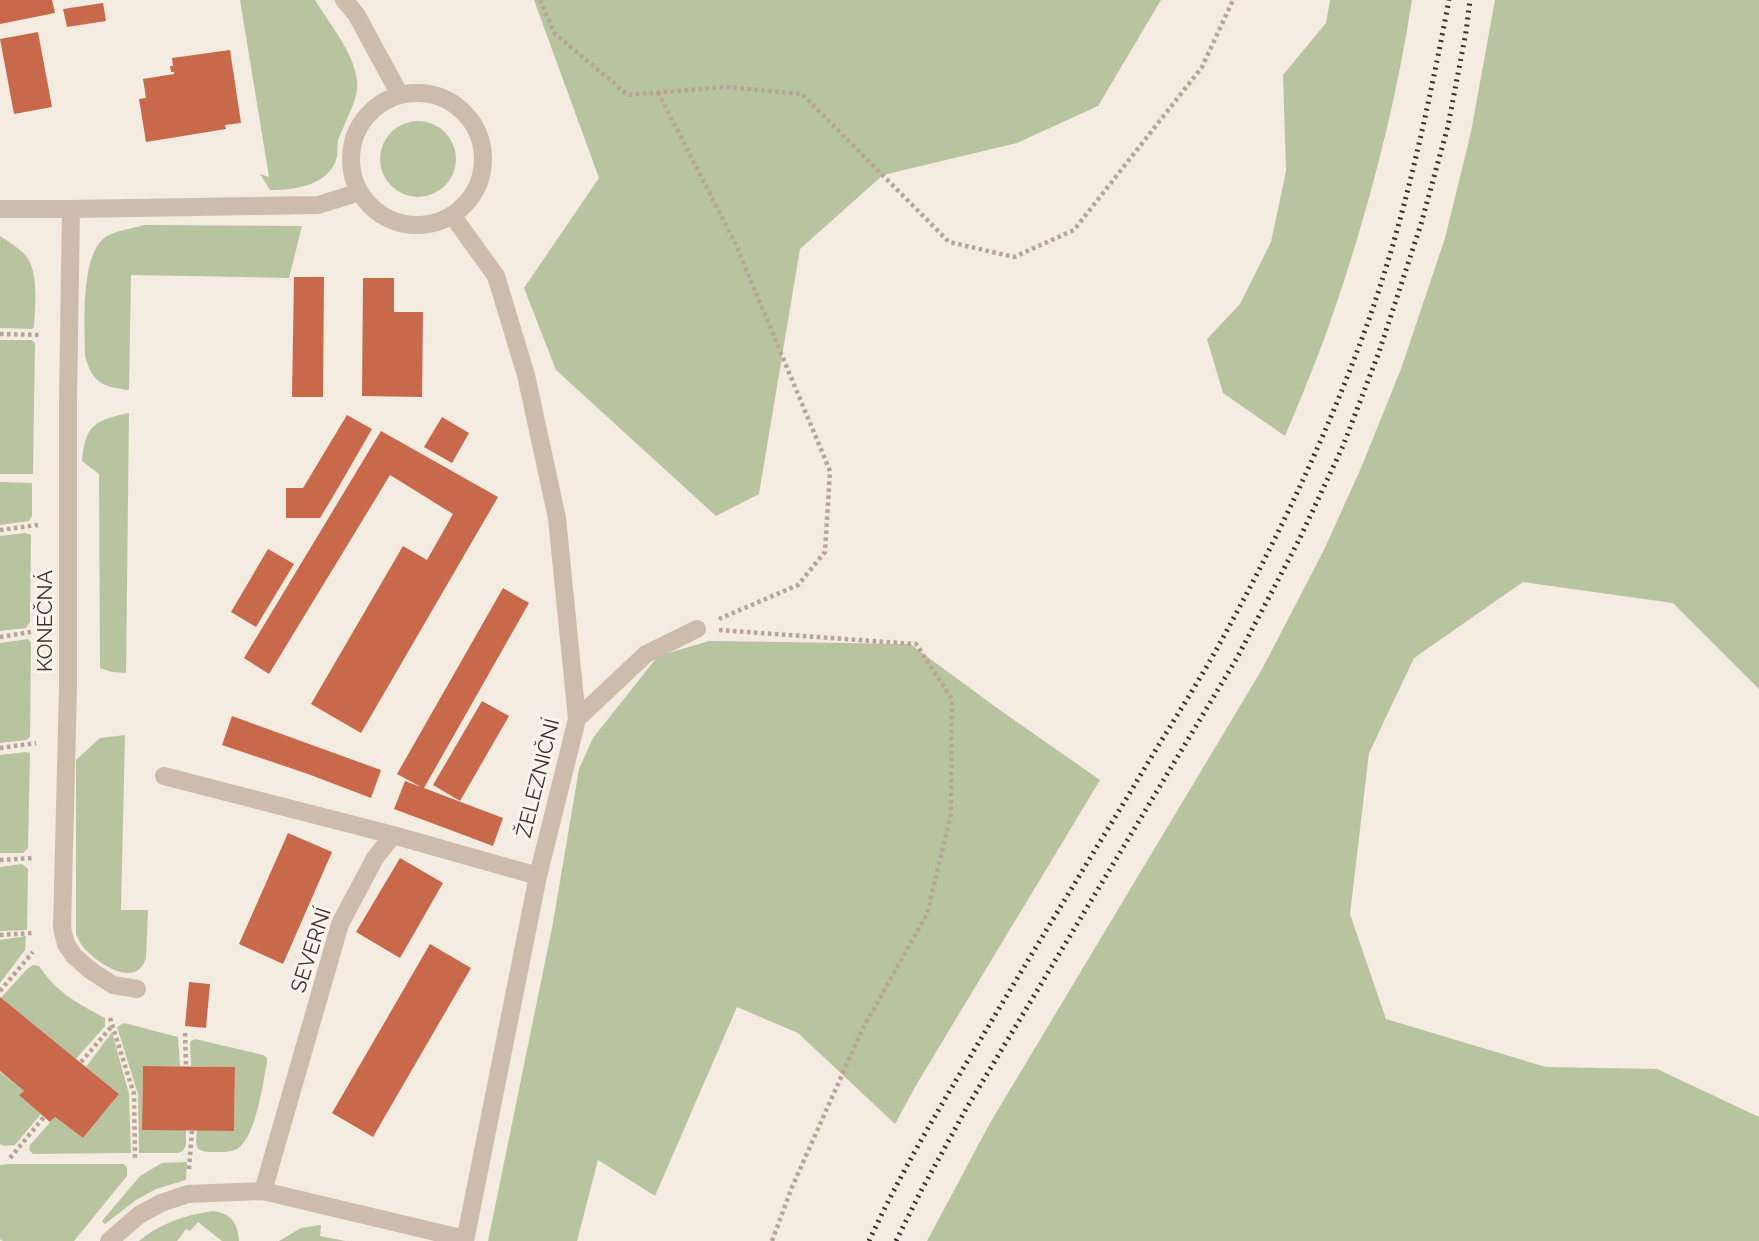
<svg xmlns="http://www.w3.org/2000/svg" width="1759" height="1241" viewBox="0 0 1759 1241" font-family="Raleway,sans-serif">
<rect width="100%" height="100%" fill="#f4ebe1"/>
<path fill="#b8c4a0" d="M240,0H315C329,23 354,53 357,80C359,97 350,111 344,126C342,131 339,136 338,141C337,147 338,152 337,157C329,186 294,190 270,190L260,174L269,177Z
M534,0H1161L1098,106L1017,143L883,175L800,249L759,494L716,516L556,370L524,288L599,178Z
M1330,0H1412C1394,116 1363,231 1323,342C1311,374 1298,405 1285,436L1223,393L1207,339L1240,304L1271,242L1286,171L1283,75L1326,23Z
M1495,0H1759V689L1673,603L1523,582L1414,658L1369,753L1350,914L1386,1019L1546,1067L1657,1069L1759,1117V1241H927L990,1123L1261,671L1323,552L1361,468L1401,369L1445,238L1471,132Z
M380 159a38 38 0 1 1 76 0a38 38 0 1 1-76 0Z
M144,225L302,226L289,278L131,275L129,390C103,387 92,383 85,356C85,327 79,253 107,236C116,231 134,228 144,225Z
M0,236C9,242 19,248 26,256C39,272 35,307 34,327L32,329L0,328Z
M0,340H32L35,343L33,474H0Z
M129,413L126,673L112,672L100,668L99,474L82,461C85,425 95,420 129,413Z
M0,482L32,483V516L29,521L0,525Z
M25,533L31,535L30,622L26,628L0,631V536Z
M28,639L31,643L30,737L26,740L0,743V643Z
M709,641L910,644L997,708L1100,780L918,1082L895,1124L798,1033L737,1007L655,1196L598,1160L577,1241H488L553,923L579,769L593,738L658,656Z
M125,735L121,910H148L146,958C137,988 102,966 88,952C82,947 79,941 76,934V760L100,738Z
M26,752L30,753L28,848L23,853H0V755Z
M22,864L28,869L27,930L0,931V867Z
M26,936L25,950L0,983V940Z
M33,965L39,966C57,993 77,1003 105,1018V1026L76,1059L1,998L27,969Z
M124,1023L178,1037L180,1066H143L142,1129L186,1130V1145L183,1151L178,1153H139L138,1094L117,1027Z
M112,1032L129,1094L131,1153L33,1154L29,1150L30,1145L55,1117L83,1138L119,1094L86,1067Z
M195,1039L263,1055L267,1058V1062C263,1083 256,1137 237,1149C230,1153 219,1152 211,1152C193,1152 196,1144 197,1130L234,1131L235,1068L191,1066L190,1043L191,1041Z
M0,1072L24,1091L20,1095L41,1114L15,1145L4,1146L0,1144Z
M187,1162L186,1180L156,1189L136,1200L105,1224L102,1221L140,1176L162,1163Z
M10,1164H124L127,1168V1176L74,1241H3L0,1239V1165Z
M213,1211C231,1213 238,1223 239,1241H222L198,1222L190,1231L186,1229L177,1241H139C160,1223 186,1215 213,1211Z
M321,1225L320,1236L345,1241H279L301,1228Z"/>
<path fill="#c8694b" d="M0,0H52L55,13L0,24Z
M103,3L106,21L67,27L63,9Z
M38,32L52,107L14,114L0,39Z
M230,50L241,123L225,125L226,129L146,142L139,99L146,98L143,79L174,74V72H171L170,66H173L172,58Z
M294,277H324L323,397H292Z
M363,278H394V312H423L422,397L362,396Z
M347,415L372,429L338,488L320,518H286V488H303Z
M442,417L469,433L452,463L424,447Z
M381,431L498,497L361,733L311,704L403,546L427,560L453,514L390,475L269,674L244,658Z
M268,549L294,564L256,627L231,612Z
M503,588L529,603L424,788L503,818L493,846L394,809L405,781L421,787L397,774Z
M482,701L509,716L460,801L433,785Z
M232,716L381,770L371,798L308,774L222,745Z
M288,833L332,852L283,964L239,944Z
M400,858L443,883L400,958L356,932Z
M430,944L471,968L373,1137L332,1113Z
M189,982L210,984L206,1028L185,1026Z
M0,997L119,1094L83,1138L55,1117L50,1122L19,1095L24,1091L0,1071Z
M143,1066L235,1067L234,1131L142,1130Z"/>
<g fill="none" stroke-linecap="round" stroke-linejoin="round">
<path stroke="#b9a596" stroke-width="4.5" stroke-dasharray="3.5 3.5" stroke-linecap="butt" d="M540,0L555,34L628,95L726,87L802,94L949,242L1014,257L1074,230L1202,67L1233,0
M658,92L736,245L830,471L825,552L798,585L719,619
M0,334L40,335
M0,530L38,525
M719,630L916,644L952,699L951,814L927,914L862,1030L792,1187L772,1241
M0,637L37,631
M0,748L36,743
M0,860L34,858
M0,935L33,933
M0,991L33,952
M110,1018L134,1094L135,1160
M185,1033L186,1066
M81,1062L112,1026
M10,1158L44,1117
M189,1169L192,1130"/>
<path stroke="#cdbbac" stroke-width="18" d="M344,0L356,14L400,95
M351 159a66 66 0 1 1 132 0a66 66 0 1 1-132 0Z
M0,209H71L318,205L360,192
M71,209L68,401V688L62,928L66,944L74,956L90,970L113,985L137,989
M452,215L496,276L526,375L557,518L577,719L538,876L465,1241
M577,719L646,654L697,629
M164,776L393,835
M263,1191L340,924L375,858L393,835L538,876
M109,1241L139,1215L161,1203L188,1194L263,1191L465,1239"/>
<path stroke="#3b302b" stroke-width="5" stroke-dasharray="2 5" stroke-linecap="butt" d="M869,1241C900,1174 938,1110 976,1047C1028,960 1081,873 1134,786C1162,738 1193,692 1220,643C1277,540 1328,433 1368,322C1405,218 1428,109 1449,0
M896,1241L921,1191L966,1109L1237,658L1299,540L1343,446L1379,352L1421,224L1448,126L1466,32L1470,0"/>
</g>
<g text-anchor="middle" stroke-width="6" stroke-linejoin="round" paint-order="stroke">
<g font-size="21" fill="#3b302b" stroke="#fbf5ee">
<text transform="translate(45 621) rotate(-90)" y="7">KONEČNÁ</text>
<text transform="translate(538 778) rotate(-76)" y="7">ŽELEZNIČNÍ</text>
<text transform="translate(311 950) rotate(-72)" y="7">SEVERNÍ</text>
</g>
</g>
</svg>
